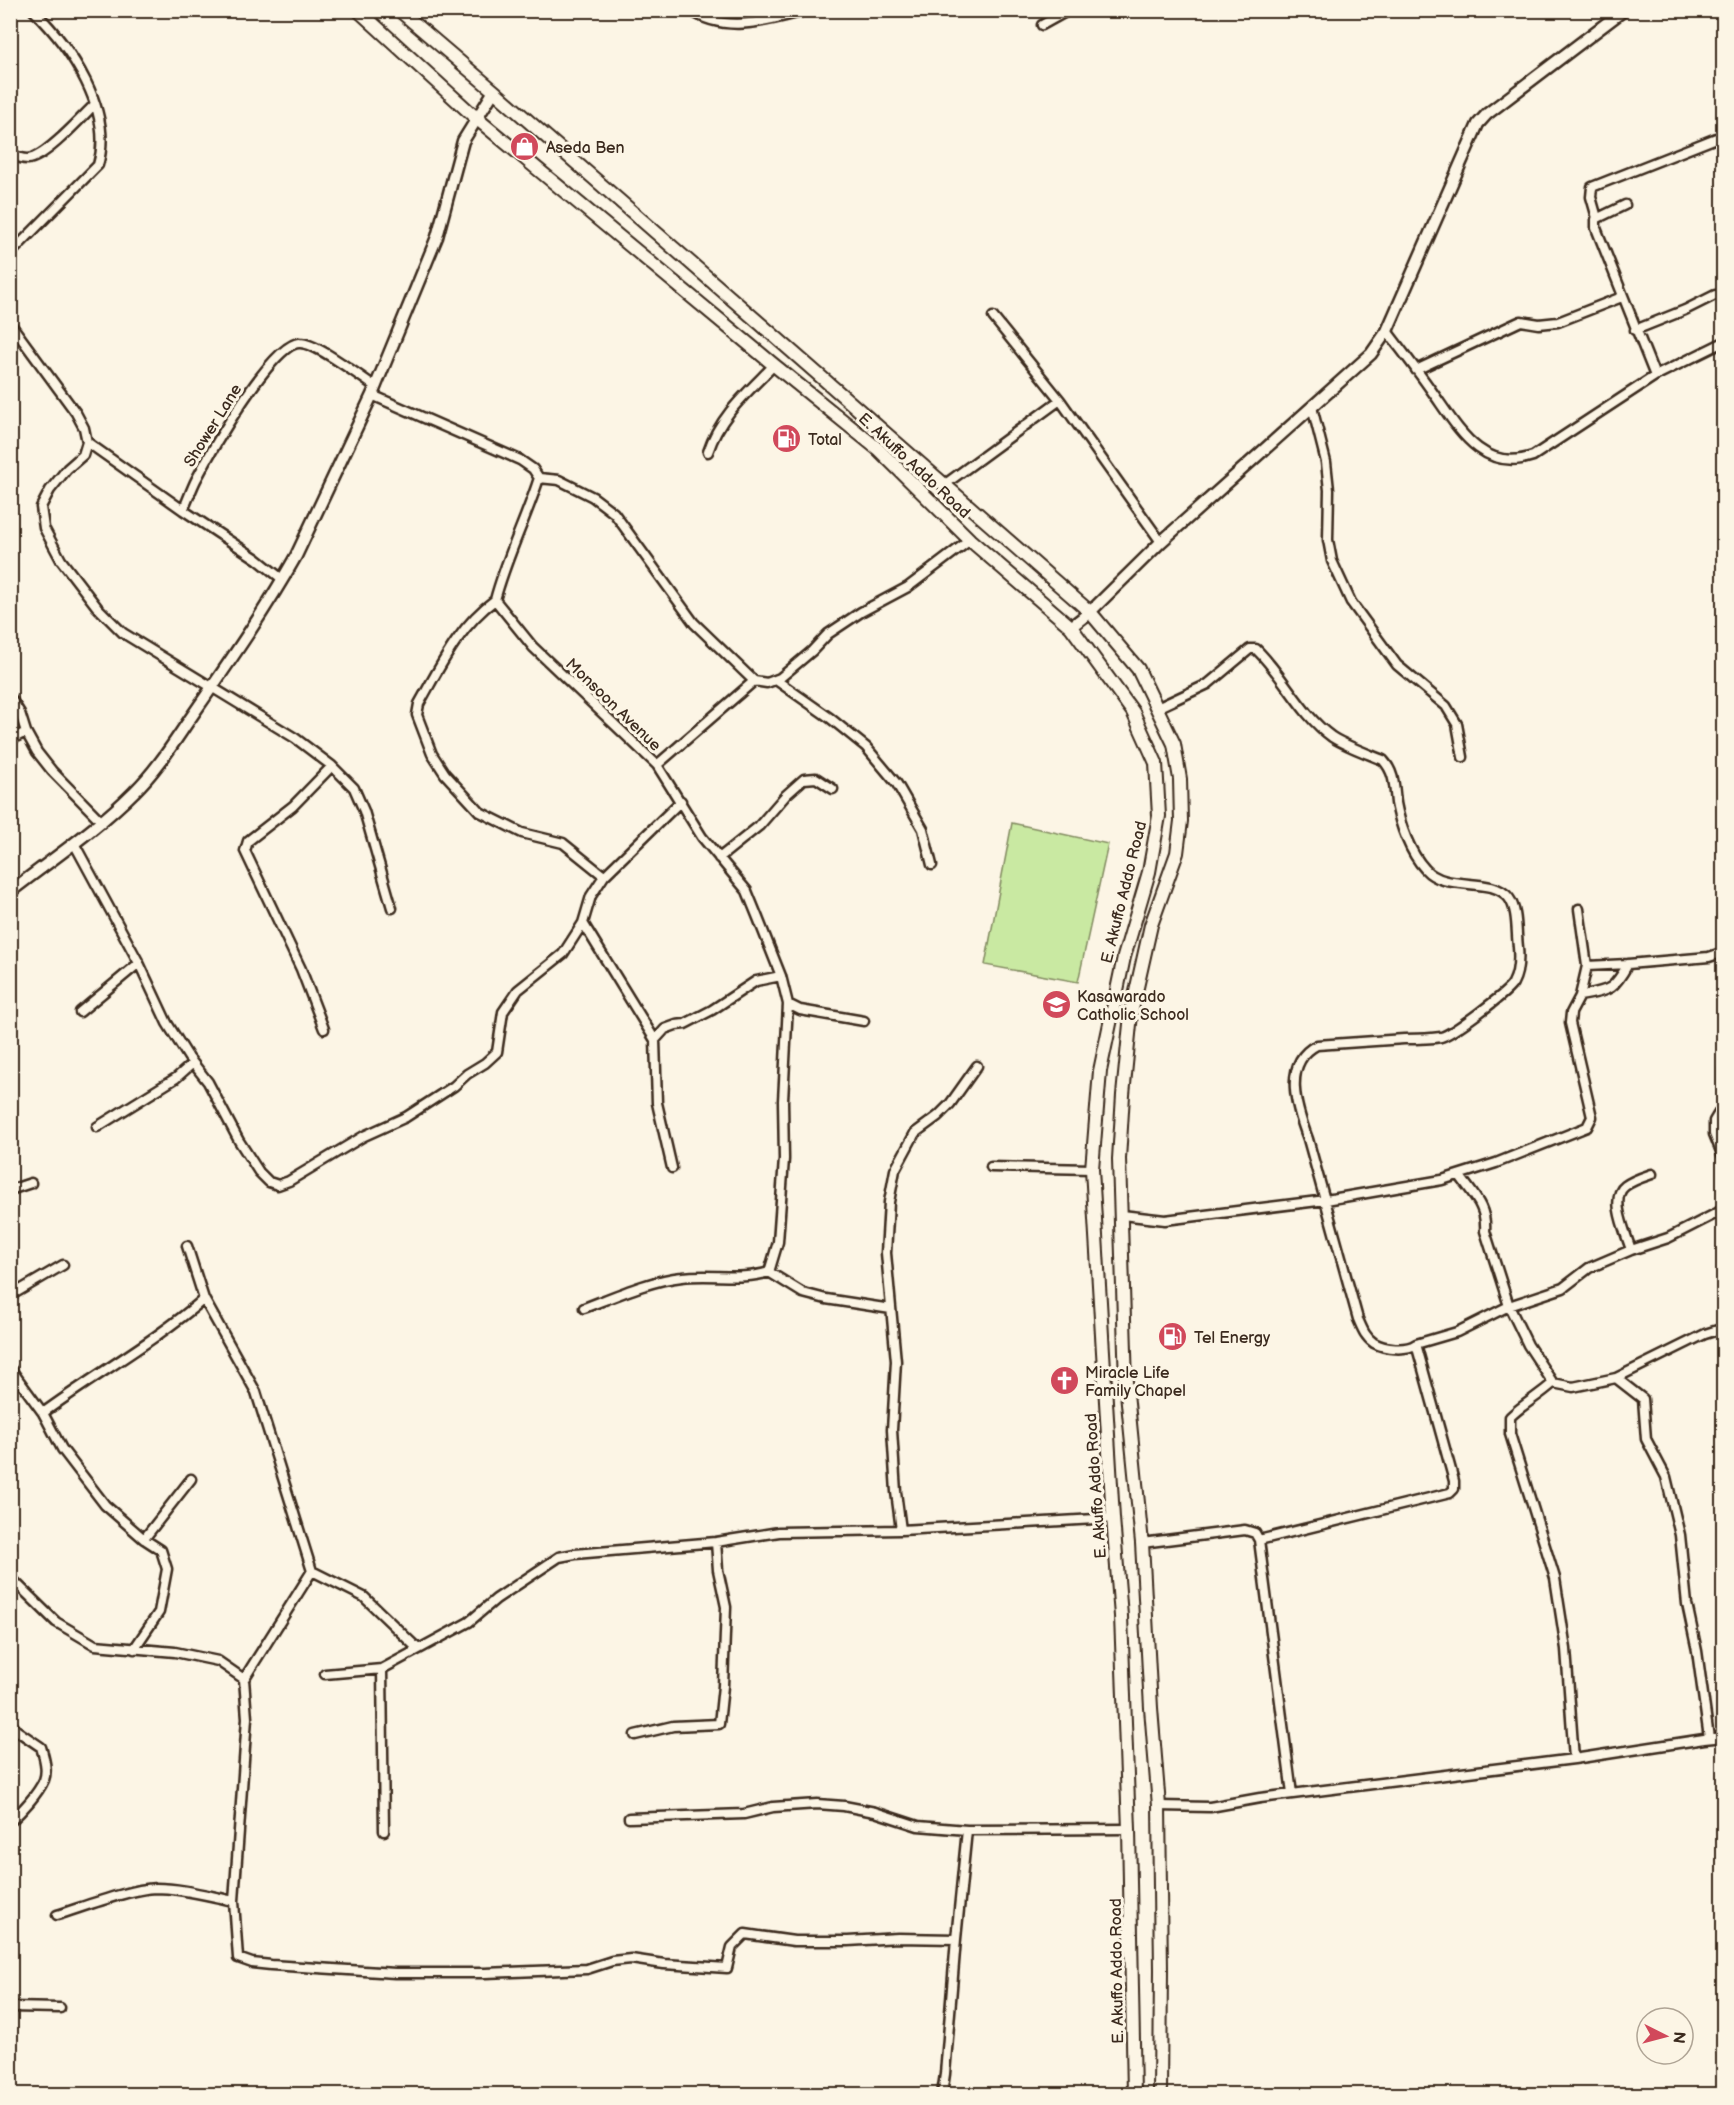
<svg xmlns="http://www.w3.org/2000/svg" width="1734" height="2105" viewBox="0 0 1734 2105" font-family="'Balsamiq Sans',sans-serif">
<rect width="100%" height="100%" fill="#fcf5e5"/>
<filter id="ink" filterUnits="userSpaceOnUse"><feTurbulence type="fractalNoise" baseFrequency=".0167" numOctaves="2"/><feDisplacementMap in="SourceGraphic" scale="12" xChannelSelector="R" yChannelSelector="G"/><feConvolveMatrix kernelMatrix="1 2 1 2 8 2 1 2 1" color-interpolation-filters="sRGB"/></filter>
<g filter="url(#ink)">
<path fill="#c9e9a2" stroke="#828a60" stroke-width="1.5" d="M1012,823L1108,844L1078,982L985,965Z"/>
<g fill="none" stroke-linecap="round" stroke-linejoin="round">
<defs>
<path id="minor" d="M690,10C726,35 770,20 809,10
M1042,25L1069,10
M10,153C16,157 21,159 28,159C45,158 81,118 94,105
M1625,205L1596,219V228L1655,376
M1597,218L1591,197L1592,187L1724,135
M10,254L98,165C114,111 71,47 33,10
M993,317L1060,400L1161,542
M10,323L76,413L84,428L87,442L83,455L67,469L50,490L41,507L44,528L61,560L97,607L123,633L295,738L332,766L354,788L364,811L392,908
M1635,330L1685,310L1715,295L1724,296
M1387,331C1402,351 1417,370 1431,390C1457,426 1481,474 1533,456L1655,376L1724,342
M1416,370L1521,321L1539,324L1558,322L1622,297
M372,395L520,460L533,469L539,478L559,480L593,497L614,513L694,623L754,681
M1312,407L1326,462L1329,490L1328,540L1332,561L1351,602L1397,665L1446,706L1457,724L1463,757
M87,442L183,510
M708,452C720,415 748,392 774,365
M944,485L1060,400
M282,579L257,559L183,510C188,500 191,490 196,480C209,455 273,341 300,343C317,343 359,376 376,387
M495,600L533,647L657,765L702,837L747,891L758,918L781,976L788,1004L783,1101L784,1159L778,1242L769,1272C741,1281 711,1273 682,1277C651,1280 613,1297 584,1308
M495,600C459,626 440,667 419,704L417,715L432,754L445,774L480,812L522,833L563,843L604,876
M495,600C506,558 526,519 539,478
M776,680L830,718L866,747L897,784L923,829L932,865
M754,681L767,683L780,678L812,651L828,634L861,612L908,587L970,540
M10,697L20,713L26,732L37,752L52,771L102,822
M1157,708L1208,684L1250,649H1256C1284,676 1300,714 1332,737C1348,747 1366,753 1383,760C1395,773 1394,786 1396,803C1400,825 1410,853 1425,869C1446,893 1492,875 1509,898C1518,910 1516,932 1518,947C1519,959 1519,972 1513,983C1509,992 1451,1035 1441,1037C1429,1039 1416,1039 1404,1039C1375,1041 1346,1043 1317,1045C1281,1063 1297,1110 1308,1139L1358,1319C1362,1328 1365,1337 1374,1343C1385,1349 1406,1351 1416,1344L1457,1332L1509,1306L1563,1288L1589,1268L1631,1250C1626,1233 1609,1198 1625,1186C1633,1180 1643,1177 1652,1174
M10,740L26,732
M657,765L754,681
M75,845L139,963L167,1023L189,1058L208,1082L239,1141L259,1172L269,1182L278,1185L289,1181L364,1136L406,1117L454,1086L467,1074L485,1063L497,1052L503,1012L518,990L563,954L583,923L591,896L604,876L681,801
M719,858L759,826L786,795L804,779L816,778L833,789
M1579,909L1587,966L1580,996
M583,923L655,1040L657,1103L672,1168
M1587,966L1628,964
M788,1004L800,1010L864,1021
M80,1012L139,963
M324,1029L301,969L245,851L248,841L293,806L332,766
M655,1040L665,1029L676,1025L685,1024L712,1010L756,981L781,976
M1724,1068L1723,1106L1714,1121V1134L1724,1159
M97,1127L176,1078L193,1063
M991,1167L1092,1169
M1460,1176C1473,1195 1487,1207 1485,1231L1509,1306L1528,1345L1553,1383L1573,1387L1616,1378L1705,1334L1724,1328
M10,1190L31,1183
M1719,1212L1724,1220
M1122,1215L1165,1220L1326,1200L1442,1180L1496,1163L1587,1127L1592,1117L1570,1023L1571,1013L1580,996C1610,990 1613,991 1628,964L1709,957L1724,952
M187,1246L204,1299L256,1392L312,1571
M1631,1250L1668,1238L1719,1212L1724,1206
M769,1272L803,1293L826,1299L891,1309
M10,1296L63,1265
M10,1368L43,1413L62,1449L105,1505L144,1539L161,1550L167,1569L159,1612L134,1649
M1616,1378L1643,1399L1646,1439L1666,1477L1680,1535L1687,1604L1697,1651L1709,1738
M1553,1383C1539,1396 1523,1404 1510,1417V1434L1555,1578L1566,1649L1574,1759
M43,1413C96,1374 154,1342 204,1299
M901,1530L896,1492L892,1430L896,1361L886,1253L889,1202L895,1170L915,1133L938,1116L950,1104L977,1066
M144,1539L191,1479
M1259,1540L1450,1493L1454,1489V1481L1416,1344
M1142,1543L1245,1530L1255,1533L1259,1540L1292,1794
M10,1577L56,1622L95,1645L175,1652L218,1661L244,1679
M417,1648L364,1597L312,1571L244,1679L247,1718L234,1901L238,1958L252,1963L271,1965L395,1973H485L587,1969L612,1961L631,1959L664,1964L727,1968L732,1947L745,1934L794,1941H848L898,1938L956,1939
M325,1674L382,1669
M10,1722L16,1730L41,1747C44,1757 48,1770 44,1780C38,1794 21,1812 10,1822
M635,1735L673,1726L719,1724L723,1686L726,1607L718,1570L716,1542
M1159,1806L1210,1807L1260,1798L1574,1759L1704,1739L1724,1737
M629,1818L744,1814L773,1807L817,1804L844,1806L875,1812L918,1826L967,1830L1129,1829
M384,1831L382,1669L469,1622L496,1599L559,1557L575,1554L716,1542L779,1532L901,1530L1113,1518
M57,1915C83,1907 130,1889 156,1888C182,1888 209,1896 234,1901
M10,2007L60,2008
M942,2094L945,2074L956,1939L967,1830"/>
<path id="tertiary" d="M1071,627L1090,612L1161,542L1371,354L1387,331L1478,124L1487,114L1624,10
M10,892C52,859 96,830 134,792C157,770 174,742 192,716C228,664 265,611 296,556L372,395L437,237L463,141L494,91"/>
<path id="secondary" d="M358,10L476,118L774,365L878,449L970,540L1071,627L1133,712L1156,763L1159,816L1149,872L1124,957L1100,1071L1092,1169L1113,1518L1121,1616L1129,1829L1134,2094
M399,10L494,91L1090,612L1138,669L1174,744L1180,779L1181,821L1177,853L1151,925L1131,1014L1123,1095L1119,1159L1126,1383L1142,1543L1151,1708L1159,1806L1161,1970L1160,2094"/>
</defs>
<use href="#minor" stroke="#3b2a1e" stroke-width="13"/>
<use href="#tertiary" stroke="#3b2a1e" stroke-width="15"/>
<use href="#secondary" stroke="#3b2a1e" stroke-width="16"/>
<use href="#minor" stroke="#fcf5e5" stroke-width="8"/>
<use href="#tertiary" stroke="#fcf5e5" stroke-width="10"/>
<use href="#secondary" stroke="#fcf5e5" stroke-width="12"/>
</g>
</g>
<defs>
<symbol id="shop-disc" viewBox="-11 -11 22 22"><circle r="9.5" fill="#d1495b" stroke="#fcf5e5"/><path d="M-5-2.5h2.3a2.7 3.5 0 0 1 5.4 0H5L5.5 6h-11ZM-1.5-2.5h3a1.5 2.3 0 0 0-3 0Z" fill="#fff"/></symbol>
<symbol id="fuel-disc" viewBox="-11 -11 22 22"><circle r="9.5" fill="#d1495b" stroke="#fcf5e5"/><path d="M-5.5-6h7V0h2V4h1.3V-2.5L3-4.5l.8-.8L6-3V5H2.5V1h-1V6h-7ZM-4.2-4.7v3.2H.2V-4.7Z" fill="#fff"/></symbol>
<symbol id="school-disc" viewBox="-11 -11 22 22"><circle r="9.5" fill="#d1495b" stroke="#fcf5e5"/><path d="M0-5L7-2L0 1L-7-2ZM-4 1L0 2.5L4 1V4Q0 6-4 4Z" fill="#fff"/></symbol>
<symbol id="church-disc" viewBox="-11 -11 22 22"><circle r="9.5" fill="#d1495b" stroke="#fcf5e5"/><path d="M-1.2-6h2.4v3.5h3.3v2.4h-3.3V6h-2.4V-.1h-3.3v-2.4h3.3Z" fill="#fff"/></symbol>
</defs>
<g fill-rule="evenodd">
<use href="#shop-disc" x="508" y="130" width="33" height="33"/>
<use href="#fuel-disc" x="770" y="422" width="33" height="33"/>
<use href="#school-disc" x="1040" y="988" width="33" height="33"/>
<use href="#fuel-disc" x="1156" y="1320" width="33" height="33"/>
<use href="#church-disc" x="1048" y="1364" width="33" height="33"/>
</g>
<g text-anchor="middle" stroke-width="6" stroke-linejoin="round" paint-order="stroke">
<g font-size="16" fill="#3b2a1e" stroke="#fcf5e5" text-anchor="start">
<text x="546" y="153">Aseda Ben</text>
<text x="808" y="445">Total</text>
<text x="1077" y="1002">Kasawarado<tspan x="1077" dy="18">Catholic School</tspan></text>
<text x="1194" y="1343">Tel Energy</text>
<text x="1085" y="1378">Miracle Life<tspan x="1085" dy="18">Family Chapel</tspan></text>
</g>
<g font-size="16" fill="#3b2a1e" stroke="#fcf5e5">
<text transform="translate(212 425) rotate(-58)" y="6">Shower Lane</text>
<text transform="translate(915 465) rotate(43)" y="6">E. Akuffo Addo Road</text>
<text transform="translate(614 704) rotate(44)" y="6">Monsoon Avenue</text>
<text transform="translate(1123 892) rotate(-76)" y="6">E. Akuffo Addo Road</text>
<text transform="translate(1095 1486) rotate(-94)" y="6">E. Akuffo Addo Road</text>
<text transform="translate(1116 1971) rotate(-91)" y="6">E. Akuffo Addo Road</text>
</g>
</g>
<rect width="1734" height="2105" fill="none" stroke="#fcf5e5" stroke-width="36"/>
<rect x="18" y="18" width="1698" height="2069" fill="none" stroke="#3b2a1e" stroke-width="2" filter="url(#ink)"/>
<g transform="translate(1665 2036) rotate(96)"><circle r="28" fill="#fcf5e5" stroke="#afa495" stroke-width="1.5"/>
<path d="M0-4.5L10 22L0 15L-10 22Z" fill="#d1495b"/>
<text y="-9" font-size="16" font-weight="bold" text-anchor="middle" fill="#3b2a1e">N</text>
</g>
</svg>
